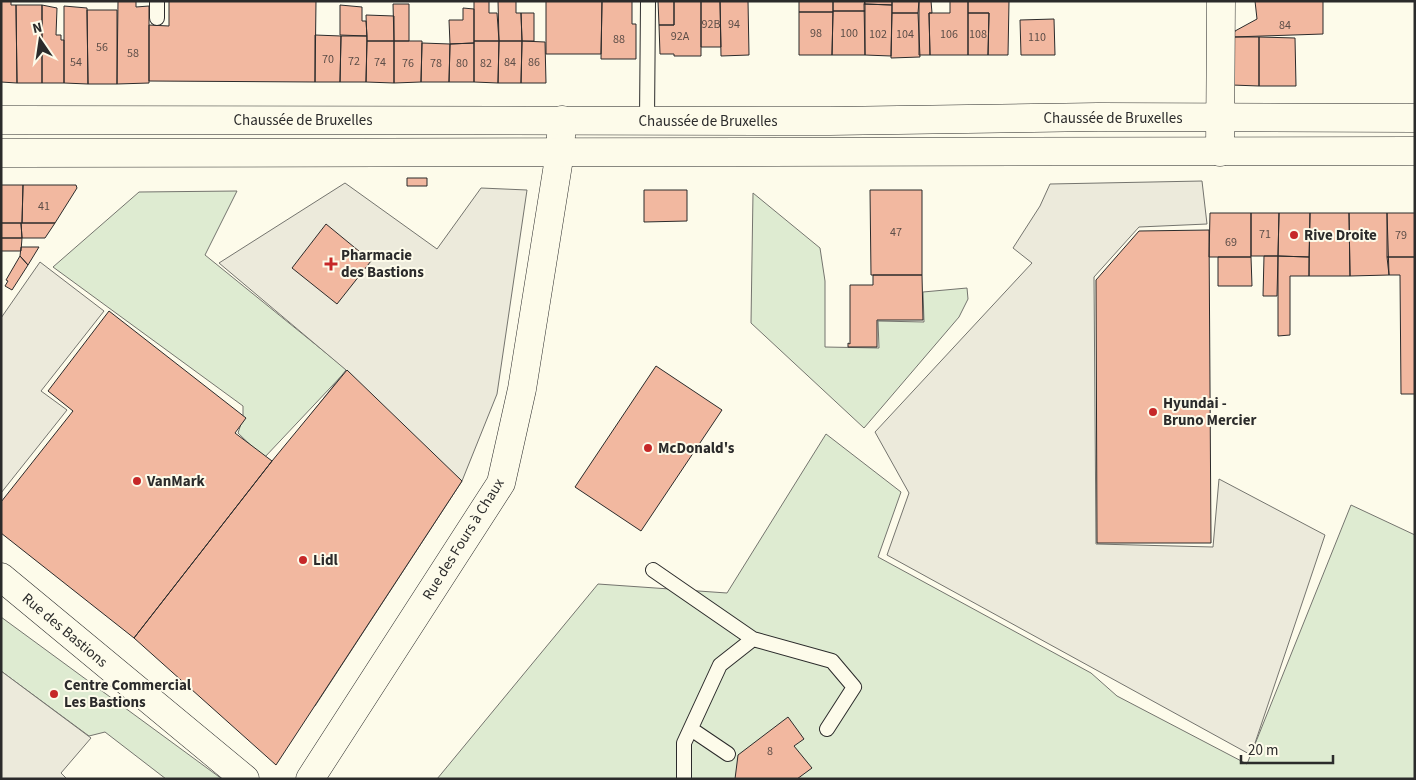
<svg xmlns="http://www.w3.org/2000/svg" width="1416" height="780" viewBox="0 0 1416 780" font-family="'Source Sans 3',sans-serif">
<rect width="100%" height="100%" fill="#fdfbea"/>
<path fill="#deebd1" stroke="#74746e" d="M237,191L205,255L347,370L264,458L238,433L243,418V406L53,267L139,192Z
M753,193L820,248L825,281V347L879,348L878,321L924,322L923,292L967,288L968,299L959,317L864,428L751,323Z
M826,434L901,492L878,557L1091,673L1117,696L1247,764L1351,505L1415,535V779H437L598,584L727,593Z
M1,618V617L222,779H166L105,732L89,736L1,671Z"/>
<path fill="#eceadb" stroke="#74746e" d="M1202,181L1207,224L1139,227L1094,277L1096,544L1213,547L1219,479L1325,535L1251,755L887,555L909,493L875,432L1032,263L1013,248L1040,206L1050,184Z
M345,183L437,249L481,188L527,190L497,394L462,481L315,706L134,638L346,370L219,263Z
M40,262L104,311L41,391L67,410L1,493V318Z
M1,671L91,738L61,773L67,779H1Z"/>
<path fill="#f2b8a0" stroke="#2b2b2b" d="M1,1H11V5H16L17,83L1,82Z
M118,1H136V7L149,6V83L117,84Z
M169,1H316L315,82L149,81V25L169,26Z
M474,1H489V13H497L499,41H474Z
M498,1H516V13H521L522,41H499Z
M546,1H602L601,54H546Z
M602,1H632V24H636V59H601Z
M658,1H674V25H659Z
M674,1H701V56H674V54H660L659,25H674Z
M701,1H720L721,47H701Z
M720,1H748L749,55L721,56Z
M799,1H833V12H799Z
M833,1H865V11H833Z
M865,1H892V5L864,4Z
M892,1H919L918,13H892Z
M919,1H931L932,13H929L930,55H919Z
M950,1H968V55H930L929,13H950Z
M968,1H1009L1008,55H988L989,13H968Z
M1255,1H1323V34L1233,37L1235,31L1257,19Z
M393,4H409V41H394Z
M864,4L892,5L891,56L865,55Z
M16,5H42V83H17Z
M42,5L57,8L56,35H61V40H64V83H42Z
M340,5L362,7V21H366L367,36L340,35Z
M64,6L87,8L88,84L64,83Z
M463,8L474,9V43L450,44L449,20H463Z
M87,10H117V84H88Z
M833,11H865V55H832Z
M799,12H833L832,55H799Z
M521,13H534V41H522Z
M892,13H918L920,57L891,58Z
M968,13H989L988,55H968Z
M366,15L394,16V41H367Z
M1054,19L1055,55H1021L1020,20Z
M315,35L341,36L340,82H315Z
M341,36H367L366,82H340Z
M1232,37H1259V86L1232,85Z
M1259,37L1295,38L1296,86H1259Z
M367,41H394V83L366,82Z
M394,41H422L421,82L394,83Z
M474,41H499L498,83L474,82Z
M499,41H522L521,83H498Z
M522,41L545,42L546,83H521Z
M422,43L450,44L449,82H421Z
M474,43V82H449L450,44Z
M407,178H427V186H407Z
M1,185H23L22,223H1Z
M23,185H76L77,188L55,223H22Z
M644,190H687V221L644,222Z
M870,190H922V275H871Z
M1210,213H1251V257H1209Z
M1251,213H1279L1278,256H1251Z
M1279,213H1310L1309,257L1278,256Z
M1310,213H1349L1350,276H1309Z
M1349,213H1387L1389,275L1350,276Z
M1387,213H1415V257H1387Z
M1,223H21L22,238H1Z
M21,223H55L45,238H22Z
M326,224L371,261L337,304L292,268Z
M1209,230L1211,543H1097L1096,280L1139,231Z
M1,238H22L21,251H1Z
M21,247H39L28,265L20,256Z
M20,256L28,265L12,290L5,286L8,281L6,280Z
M1264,256H1278L1277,296H1263Z
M1278,256L1309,257V276H1290V335L1278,336Z
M1218,257H1251L1252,286H1218Z
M1387,257H1415V394H1401L1400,275H1389Z
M873,275H922L923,320H877V347H848V343L850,344V285H873Z
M109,311L246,418L235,433L272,461L134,638L1,533V502L73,411L48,391Z
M656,366L722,410L641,531L575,487Z
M347,370L462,481L276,765L134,638L272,461Z
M788,717L804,739L794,746L812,768L797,779H735L738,755Z"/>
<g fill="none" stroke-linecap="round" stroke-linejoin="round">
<defs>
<path id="lane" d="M157,18V1
M647,120L648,1
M653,570L753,639
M691,729L728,754
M684,779V743L720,665L753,639L832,661L854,687L827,729"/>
<path id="street" d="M1220,152L1221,1
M1,577L245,779
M310,779L501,483L522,389L560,152L562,120"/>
<path id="primary" d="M1,120L830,121L1098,117L1415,118
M1,153L1415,151"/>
</defs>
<use href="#lane" stroke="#2b2b2b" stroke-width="16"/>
<use href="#street" stroke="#2b2b2b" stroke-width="29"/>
<use href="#primary" stroke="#2b2b2b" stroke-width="29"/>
<use href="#lane" stroke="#fdfbea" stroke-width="14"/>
<use href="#street" stroke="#fdfbea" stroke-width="28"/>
<use href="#primary" stroke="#fdfbea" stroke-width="28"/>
</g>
<g fill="#c62828" stroke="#fdfbea" stroke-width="2">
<circle cx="1294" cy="235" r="5"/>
<path d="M328.5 256.5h5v5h5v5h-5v5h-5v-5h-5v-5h5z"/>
<circle cx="1153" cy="412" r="5"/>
<circle cx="648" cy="448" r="5"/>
<circle cx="137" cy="481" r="5"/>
<circle cx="303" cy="560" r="5"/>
<circle cx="54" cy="694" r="5"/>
</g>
<g text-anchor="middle" stroke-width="4" stroke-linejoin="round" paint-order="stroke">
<g font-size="12" fill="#5d4e48">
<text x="711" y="28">92B</text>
<text x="734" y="28">94</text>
<text x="1285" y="29">84</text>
<text x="816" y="37">98</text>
<text x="849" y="37">100</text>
<text x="878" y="38">102</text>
<text x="905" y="38">104</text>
<text x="949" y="38">106</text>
<text x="978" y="38">108</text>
<text x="680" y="40">92A</text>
<text x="1037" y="41">110</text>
<text x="619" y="43">88</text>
<text x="102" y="51">56</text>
<text x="133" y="57">58</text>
<text x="328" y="63">70</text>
<text x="354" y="65">72</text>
<text x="76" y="66">54</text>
<text x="380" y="66">74</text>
<text x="510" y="66">84</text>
<text x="534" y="66">86</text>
<text x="408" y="67">76</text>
<text x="436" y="67">78</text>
<text x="462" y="67">80</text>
<text x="486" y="67">82</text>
<text x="44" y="210">41</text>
<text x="896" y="236">47</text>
<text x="1265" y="238">71</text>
<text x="1401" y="239">79</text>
<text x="1231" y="246">69</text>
<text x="770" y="755">8</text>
</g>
<g font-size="15" fill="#2b2b2b" stroke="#fdfbea">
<text x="1113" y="123">Chaussée de Bruxelles</text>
<text x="303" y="125">Chaussée de Bruxelles</text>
<text x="708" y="126">Chaussée de Bruxelles</text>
<text transform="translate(463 539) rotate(-58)" y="5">Rue des Fours à Chaux</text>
<text transform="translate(65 630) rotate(40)" y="5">Rue des Bastions</text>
</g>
<g font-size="15" font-weight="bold" fill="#2b2b2b" stroke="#fdfbea" text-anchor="start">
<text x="1304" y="240">Rive Droite</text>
<text x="341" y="260">Pharmacie<tspan x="341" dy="17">des Bastions</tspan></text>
<text x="1163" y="408">Hyundai -<tspan x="1163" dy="17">Bruno Mercier</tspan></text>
<text x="658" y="453">McDonald's</text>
<text x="147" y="486">VanMark</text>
<text x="313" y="565">Lidl</text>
<text x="64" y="690">Centre Commercial<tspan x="64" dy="17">Les Bastions</tspan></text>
</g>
</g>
<rect width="1416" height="780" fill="none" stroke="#2b2b2b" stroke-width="5"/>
<g transform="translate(40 40) rotate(347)" stroke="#fdfbea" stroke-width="4" paint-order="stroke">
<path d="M0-4L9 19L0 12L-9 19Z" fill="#2b2b2b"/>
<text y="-8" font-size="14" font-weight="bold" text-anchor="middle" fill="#2b2b2b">N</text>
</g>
<path d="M1241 755v8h92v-8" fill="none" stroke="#2b2b2b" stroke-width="2.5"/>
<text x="1248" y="755" font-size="15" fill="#2b2b2b" stroke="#fdfbea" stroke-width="4" paint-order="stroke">20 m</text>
</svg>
